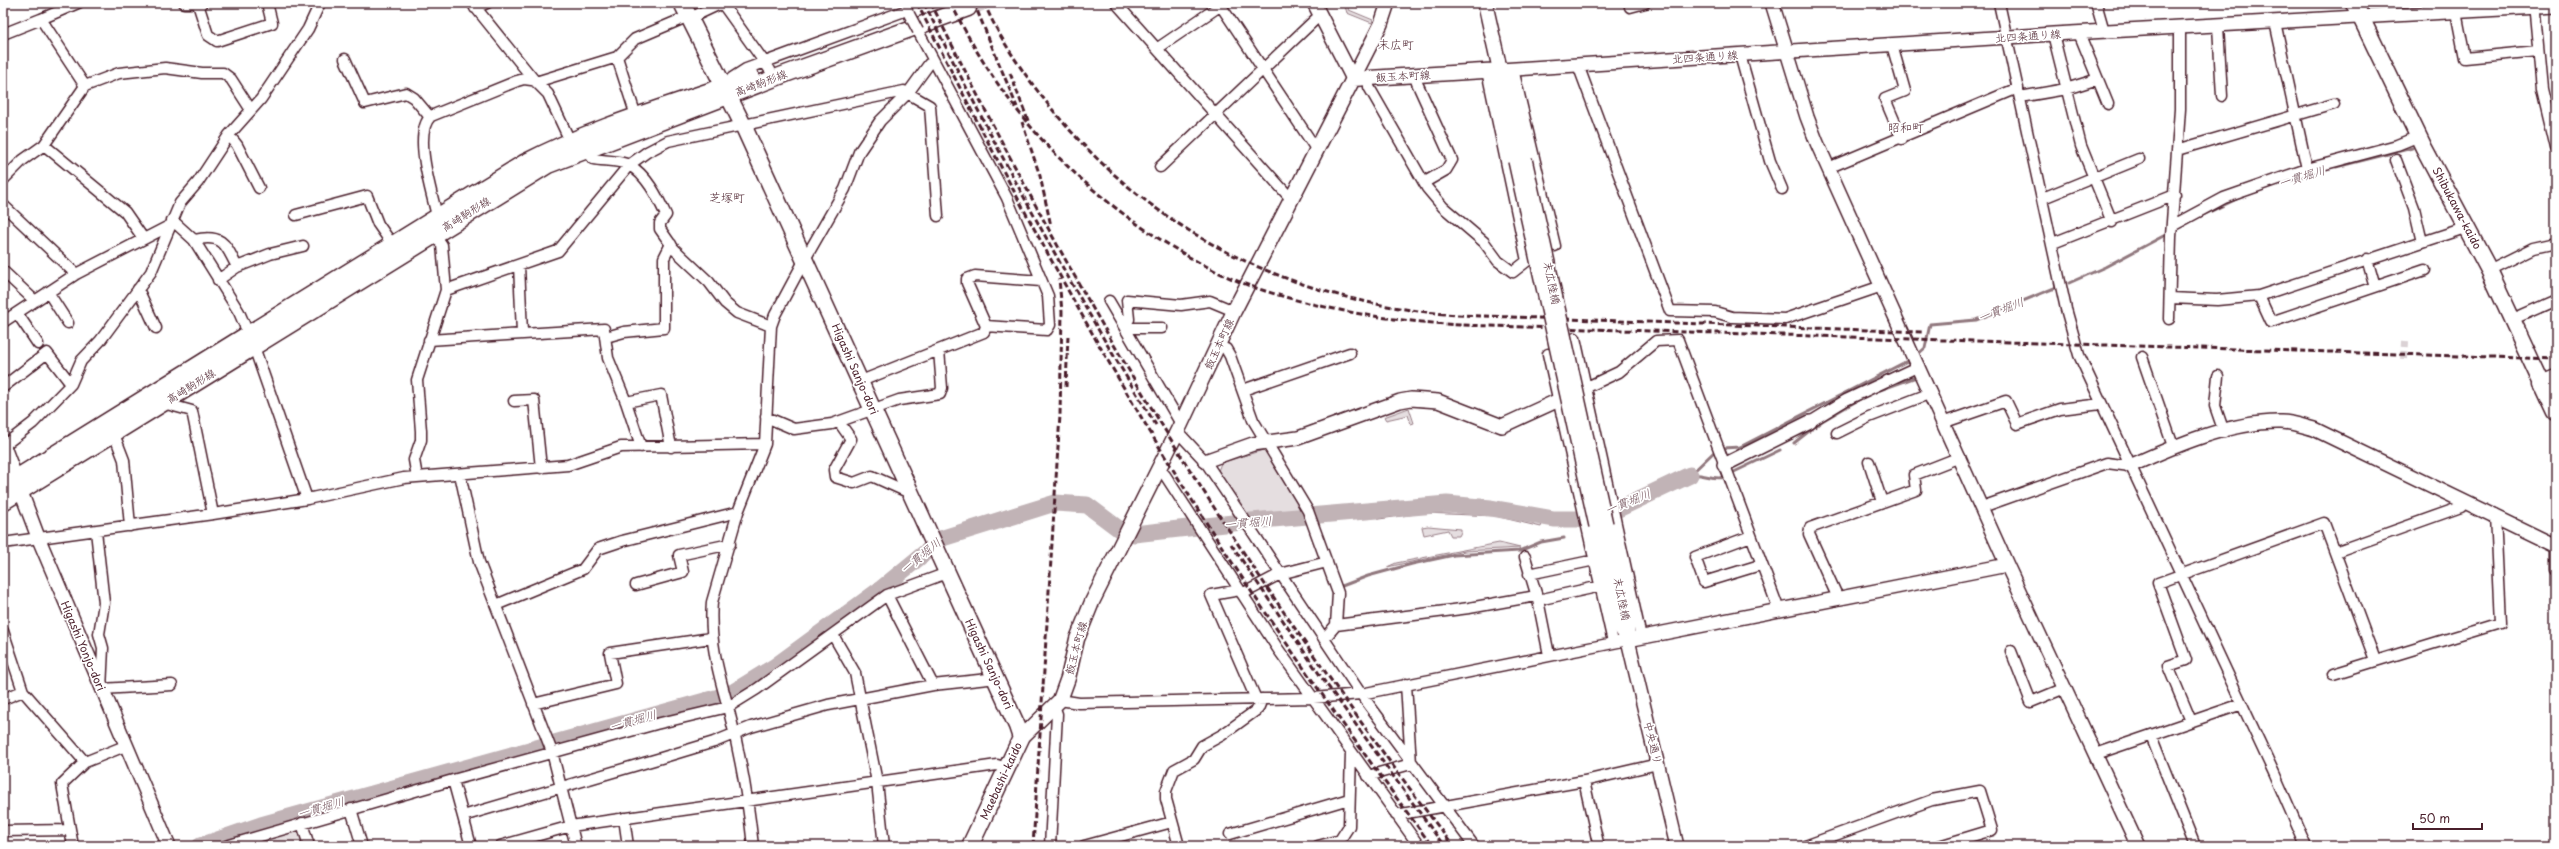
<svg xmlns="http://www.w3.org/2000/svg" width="2559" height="849" viewBox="0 0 2559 849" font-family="'Playpen Sans','Klee One',sans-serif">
<rect width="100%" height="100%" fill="#fff"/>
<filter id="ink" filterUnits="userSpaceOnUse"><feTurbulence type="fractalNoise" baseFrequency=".025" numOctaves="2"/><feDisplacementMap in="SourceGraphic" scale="8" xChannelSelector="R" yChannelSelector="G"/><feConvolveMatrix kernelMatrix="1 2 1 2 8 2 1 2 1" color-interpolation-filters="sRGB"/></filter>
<g filter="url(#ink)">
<path fill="#e5dee0" stroke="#987e86" d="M1344,3H1346L1349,10L1373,20L1372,23L1347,13Z
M1409,408L1414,423L1411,424L1408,415L1386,420L1384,417Z
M1263,450H1266L1302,508L1301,511L1247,516L1218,471L1221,463Z
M1447,507L1502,514L1542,524L1541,527L1495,516L1424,513L1379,519L1376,512Z
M1428,526L1461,529V532L1459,536H1451L1448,530L1424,535L1422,527Z
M1499,543L1520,548L1465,551L1387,567L1396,563Z
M301,826L306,846H234Z"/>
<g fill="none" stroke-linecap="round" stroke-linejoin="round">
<path stroke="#91787e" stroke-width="3" d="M2336,167L2412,148
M2201,216L2241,197
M2069,283L2105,267L2169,233
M2521,321L2556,305
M1916,356L1925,348L1930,324L1976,320L2057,287
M1880,390L1916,377
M1794,443L1822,421L1860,399
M1723,448L1740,447L1911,359
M1732,473L1780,450
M1691,474L1715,451
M1690,475C1702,472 1713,481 1725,477
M1342,586L1368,576L1412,564L1454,555L1519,551L1541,542L1564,538"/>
<path stroke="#c1b3b6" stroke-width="17" d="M200,846L261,825L730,694L774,667L882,588L943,538L1055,503L1087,505L1119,529L1134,534L1251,521L1447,504L1491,508L1554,519H1580L1616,510L1690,475"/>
<path stroke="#dbd2d5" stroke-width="8" stroke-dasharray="8 4" stroke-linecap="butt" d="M2404,359L2405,342"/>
<path stroke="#dbd2d5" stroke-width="16" stroke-dasharray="16 8" stroke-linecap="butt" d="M968,8L982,3"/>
<defs>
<path id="minor" d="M184,3H202
M472,3L534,80L548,94L570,141
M1116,3L1292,200
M1219,3L1316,149
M1999,3L2066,309L2079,355L2274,773L2306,846
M2096,3L2104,31
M2534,3L2542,89L2556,148
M198,4L208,35L217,41L272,23L267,3
M1630,7L1645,3
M475,8L487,3
M2456,12L2465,58L2538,51
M690,18L722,3L770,70
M41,19L78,3
M2275,22L2307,169
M2218,26L2222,96
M918,31L1007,198L1048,296L1050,325L1047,330L986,326
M2079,33L2108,104
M3,34L41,19L85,86L119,73L165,68L202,73H223L231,79L251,110
M2053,34L2081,146L2112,222
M1892,45L1905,91L1885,99L1902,139
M1158,48L1224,3
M1740,55L1770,161L1782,189
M617,57L636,116
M345,59L365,103L406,93L414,98L430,117
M1578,65L1670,311L1715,312L1732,317L1785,319L1882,286
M1513,69L1555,246
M1415,76L1417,83L1452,160L1446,170L1425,182
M732,78L746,69L907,10
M1369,78V87L1427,188L1443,207L1484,242L1498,261L1513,272L1527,261L1487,71
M2020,97L2066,89L2098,79
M229,135L237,145L259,188
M44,145L125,212L143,238
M586,149L593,159C603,161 620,160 629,165C647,175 658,198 666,215L660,223V229L674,249L709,282L725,303L737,313L771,326
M2177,150L2334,104
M2396,160L2414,208L2422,242
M1160,167L1320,15
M1828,168L2018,88
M3,180L23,160L44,145L85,86
M2043,198L2139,159
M3,205L76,274
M296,215L367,196L378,224L392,244
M437,216C432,193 412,133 431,116L517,81L524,79L539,81L617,57L635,39L689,16
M172,220L194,240L239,312L254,347L307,499
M2172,226L2224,198L2307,169L2397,145L2419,136
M194,240C223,233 226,245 237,267L218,280
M2053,243L2175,195
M2367,259L2375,287
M519,265L522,333
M237,267L270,254L303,246
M2489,270L2533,248L2556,243
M3,271L35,301
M138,289L156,328
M446,290L558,251L629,165L647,152L668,141L904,91L930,106L938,216
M48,292L68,323
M2259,296L2271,322L2425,270
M2170,298L2217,300L2259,296L2468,227
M1109,301L1181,424
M17,313L38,344
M2169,319L2171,236L2180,109V28
M2511,320L2556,300
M3,322L76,274L169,226
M1122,322L1129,319L1127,300L1181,305L1210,301L1234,311
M1125,328H1162
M606,337L624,332L664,328V258L671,244
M1575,338L1641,637
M429,340L604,329L608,358L626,402L641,447
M1219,346L1226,349L1230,356L1253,420L1308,511L1338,593L1336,625L1324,639
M1548,354L1613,642
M2142,357L2173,446
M2218,376L2215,406L2224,432
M861,381L984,332L986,326L967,283V279L975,276L1041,281
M3,387L47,353L71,384
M1585,388L1619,372L1656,341L1678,340L1779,610
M1243,390L1350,353
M514,401L534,400L541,468
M626,402L661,395L671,447
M163,403L192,411L213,514
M766,417L794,429L832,424L899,400L940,394L942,388L939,350
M839,422L851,439L834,470L835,477L854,483L872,476L912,494
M1810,422L1846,400L1919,366
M1945,422L2006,401L2017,424L2060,409L2101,404
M1177,431L1205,461L1361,694L1474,846
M1837,433L1869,417L1931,393
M114,434L124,460L130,526
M3,446L33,423L71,384L81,361L100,341L151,272L180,203L198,182L229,135L261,99L308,29L320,3
M1869,462L1882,502
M1158,468L1165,475L1278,649L1419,846
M460,474L479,562L552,752L576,846
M417,477L414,460L421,440V431L417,380L446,290L442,245L434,234
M1982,507L2107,463L2130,466
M96,531L104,603L99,634L103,648L101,689L172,685
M1751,536L1695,557L1704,582L1760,565
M3,543L213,514L307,499L404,478L568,465L621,447L765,444
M2335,552L2461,507L2465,502
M2556,552V571
M1525,557L1538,600L1549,655
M1529,574L1595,560
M636,585L683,572L679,555L730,544
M1240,590L1211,595L1256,699
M1242,594L1280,574L1327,562
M887,595L933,685
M1838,598L1809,534L1810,528L1916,490L1914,475L1960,457
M1538,600L1601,586
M496,605L583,569L598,549L622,541L738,512
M1336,625L1469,608L1536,596
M3,631L23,691L85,762
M833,635L855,673L877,782L884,846
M2011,651L2031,702L2065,688
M2333,674L2500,623L2495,515
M3,699L23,691
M1060,700L1079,703L1313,698L1361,694L1628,640
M533,704L616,684L610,653L711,638
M2191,721L2168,666L2186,660L2158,583L2324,523L2375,660
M2151,736L2195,846
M2096,754L2242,704
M1368,776L1411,764L1406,684
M453,780L471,846
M1584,781L1598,843L1597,846
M351,809L362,846
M1396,815L1584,781L1658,764
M463,816L661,758L714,742L751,727L828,705L933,685L997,678
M624,818L628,846
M302,823L309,846
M3,831L69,830
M1230,834L1349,799
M73,846L62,784L85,762L125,746
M226,846L453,780L656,724L728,707L757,689L887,595L947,573
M500,846L571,826L997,765L1007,768
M753,846C748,799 740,753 728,707C718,672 709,639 712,602L738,512L765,444L771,326L775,315L805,259L845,189L859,152L880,121L908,93L929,64L933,62
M1050,846L1057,714L1054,706
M1084,846L1172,822
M1179,846L1166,799V791L1174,770L1194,759L1202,746L1222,735L1258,709L1262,699
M1318,846L1340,840L1349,826L1351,752
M1805,846L1932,800L1980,791L1992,830L1939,846"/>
<path id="tertiary" d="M1314,3L1353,79
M1772,3L1807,117L1817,143L2007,565L2138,846
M1500,70L2053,34L2556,6
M1500,70L1496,78L1515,161
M1500,70L1506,77L1525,159
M1353,79L1381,24L1388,3
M3,444L38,537L169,846
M1205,461L1253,444L1298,438L1400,401L1411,399L1438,401L1502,426L1585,388
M1724,465L1810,422
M2130,466C2174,446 2232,421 2281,422C2292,422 2303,426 2314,429L2556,546
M1606,524L1628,620V640L1677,846
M1596,526L1616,621L1628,640
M1628,640L2007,565"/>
<path id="secondary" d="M1021,738L1060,700L1068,678L1077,639L1092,602L1181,424L1234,311L1353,79L1500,70L1485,3"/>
<path id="primary" d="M682,3L743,125L1017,726L1021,738L970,846
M2354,3L2424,148L2489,270L2556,414
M2541,385L2556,379
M3,486L524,163C597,125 675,104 751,77
M3,502L548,165L788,73L968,8"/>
</defs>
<use href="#minor" stroke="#4a1f2b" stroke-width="13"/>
<use href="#tertiary" stroke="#4a1f2b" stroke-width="16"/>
<use href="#secondary" stroke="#4a1f2b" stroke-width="17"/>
<use href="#primary" stroke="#4a1f2b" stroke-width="19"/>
<use href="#minor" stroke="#fff" stroke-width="10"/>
<use href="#tertiary" stroke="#fff" stroke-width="13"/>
<use href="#secondary" stroke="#fff" stroke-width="14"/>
<use href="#primary" stroke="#fff" stroke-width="16"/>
<path stroke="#4a1f2b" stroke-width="3" stroke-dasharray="6 3" stroke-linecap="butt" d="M917,3C1016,201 1122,397 1245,582C1305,672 1368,760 1432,846
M924,3C995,147 1071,289 1156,425
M931,3C1010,162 1095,320 1190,470C1272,599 1360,724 1453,846
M951,3C996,97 1061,172 1146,230C1180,253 1218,275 1256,288C1322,310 1391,321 1460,325L2556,359
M974,3L1017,107
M984,3C1002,44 1028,80 1056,114C1158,237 1298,303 1457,315L1922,332
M1010,73L1029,123
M1022,122L1040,176L1051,226
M1066,387L1068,335
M1231,544L1322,678L1444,846
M1033,846L1060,415L1062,312L1059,279"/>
<defs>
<path id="minor-bridge" d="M909,14L918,31"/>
<path id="tertiary-bridge" d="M1525,159L1606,524
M1515,161L1596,526"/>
</defs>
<use href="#minor-bridge" stroke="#4a1f2b" stroke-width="13" stroke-linecap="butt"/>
<use href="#tertiary-bridge" stroke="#4a1f2b" stroke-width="16" stroke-linecap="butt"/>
<use href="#minor-bridge" stroke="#fff" stroke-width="10"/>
<use href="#tertiary-bridge" stroke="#fff" stroke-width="13"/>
</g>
</g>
<g text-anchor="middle" stroke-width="3.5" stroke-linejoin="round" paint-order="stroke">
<g font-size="11" fill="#4a1f2b" stroke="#fff">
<text transform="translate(2028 36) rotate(-4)" y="4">北四条通り線</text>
<text transform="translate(1705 57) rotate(-4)" y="4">北四条通り線</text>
<text transform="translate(1403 76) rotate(-3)" y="4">飯玉本町線</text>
<text transform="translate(761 83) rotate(-21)" y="4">高崎駒形線</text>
<text transform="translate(2457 208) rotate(62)" y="4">Shibukawa-kaido</text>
<text transform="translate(466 214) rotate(-32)" y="4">高崎駒形線</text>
<text transform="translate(1552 283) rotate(78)" y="4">末広陸橋</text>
<text transform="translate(1219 344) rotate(-65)" y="4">飯玉本町線</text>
<text transform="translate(855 369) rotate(66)" y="4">Higashi Sanjo-dori</text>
<text transform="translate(191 386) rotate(-32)" y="4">高崎駒形線</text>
<text transform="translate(1622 599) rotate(78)" y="4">末広陸橋</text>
<text transform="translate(83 646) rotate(67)" y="4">Higashi Yonjo-dori</text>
<text transform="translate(1076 648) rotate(-75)" y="4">飯玉本町線</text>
<text transform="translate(989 664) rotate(65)" y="4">Higashi Sanjo-dori</text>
<text transform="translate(1653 743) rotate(76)" y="4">中央通り</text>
<text transform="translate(1001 781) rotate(-65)" y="4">Maebashi-kaido</text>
</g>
<g font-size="12" fill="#4a1f2b" stroke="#fff">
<text x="1396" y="49">末広町</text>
<text x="1906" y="132">昭和町</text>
<text x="727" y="202">芝塚町</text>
</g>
<g font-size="12" font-style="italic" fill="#74535c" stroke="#fff">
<text transform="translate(2302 177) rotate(-17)" y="4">一貫堀川</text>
<text transform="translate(2001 310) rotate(-21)" y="4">一貫堀川</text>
<text transform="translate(1628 502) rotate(-22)" y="4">一貫堀川</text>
<text transform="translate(1248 523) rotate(-5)" y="4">一貫堀川</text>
<text transform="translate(921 556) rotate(-39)" y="4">一貫堀川</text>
<text transform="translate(633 721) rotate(-16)" y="4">一貫堀川</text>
<text transform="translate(321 808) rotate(-16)" y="4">一貫堀川</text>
</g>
</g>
<rect width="2559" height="849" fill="none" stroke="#fff" stroke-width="16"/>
<rect x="8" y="8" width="2543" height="833" fill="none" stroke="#4a1f2b" stroke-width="1.5" filter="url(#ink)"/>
<path d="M2413 823v6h69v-6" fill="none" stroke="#4a1f2b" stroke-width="2"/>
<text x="2419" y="823" font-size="12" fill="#4a1f2b" stroke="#ffffff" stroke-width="3" paint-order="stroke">50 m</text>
</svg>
